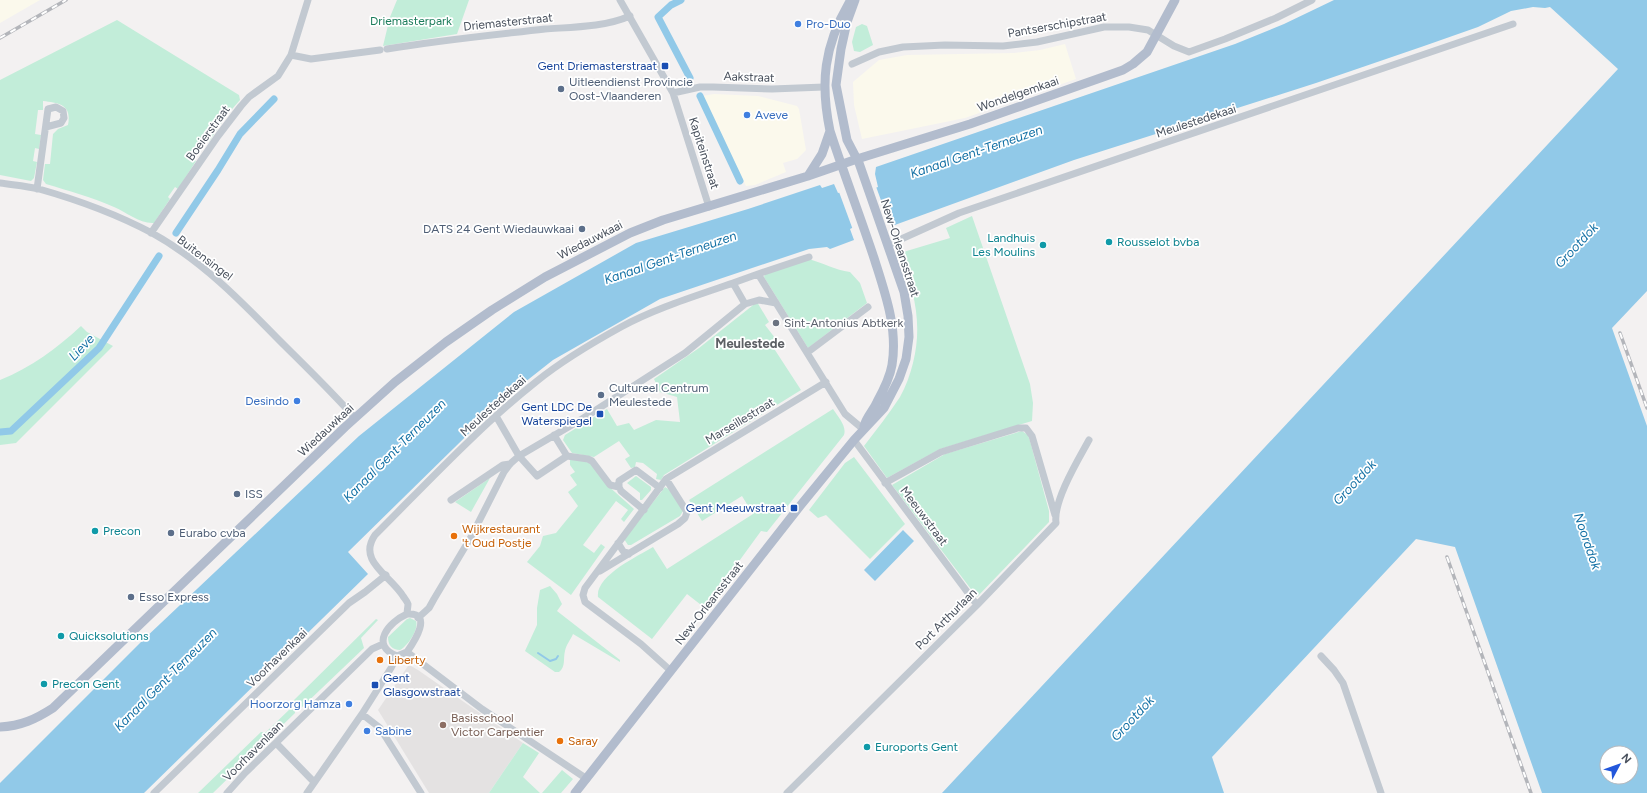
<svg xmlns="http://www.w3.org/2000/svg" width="1647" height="793" viewBox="0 0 1647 793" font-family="Figtree,sans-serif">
<rect width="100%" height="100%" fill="#f3f1f1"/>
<path fill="#fbf9ec" d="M0,0H40L0,23Z
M1065,44L1076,79L965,118L862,139L854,105L853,82L879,60L907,55L1014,53L1040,50Z
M714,94L758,96L797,106L799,109L806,150L797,159L783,163L786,172L755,185L746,186L702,96Z"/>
<path fill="#e4e2e2" d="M408,666H411L418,670L523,743L489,793H429L378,710Z"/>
<path fill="#c2edd9" d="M397,0H469L457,34L383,46L390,17Z
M117,20L239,95L240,100L226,116L209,142L205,140L193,159L196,161L178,189L175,187L168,197L170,199L154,223C140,224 126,212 114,207C92,197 69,191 46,184L43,180L45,164H50L53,134L58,129L68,125C72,105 60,103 43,101V110H38L35,134L41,135L39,149L35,148L33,161L37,162L34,178L31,181L0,175V80Z
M862,24L867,26L873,45L860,52L854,51L852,42L856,27Z
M972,216L1030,384L1033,403L1032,421L940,449L887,478L864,446C876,430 889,414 900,397C906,386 910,375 913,363C923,323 914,291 900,253L950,238L946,228Z
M809,259C823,263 835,270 850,272L860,283L867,303L808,348L764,277L765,274Z
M757,302L769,322L765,325L779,343L773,347L801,390L664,475L661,480L656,479L657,474L643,463L636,462L635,467L631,468L625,459L630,456L619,441L594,457L572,453L563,440L565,435L607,409L617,426L629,423L634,430L656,420L680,422L677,397L660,392L654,379L699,348Z
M81,326L87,332L113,346L16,443L0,445V380C32,367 56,349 81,326Z
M833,409C838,417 847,426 844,435L767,532L761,531L705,608L687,594L652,639L598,597C595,576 638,556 653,547L667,569L753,514L742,496L702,521L689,500Z
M1022,431L1028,435L1030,441L1049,511V522L977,597L892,485L945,454Z
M854,457L905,524L870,559L826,515L818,518L809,510L845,463Z
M572,459L591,463L606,484L634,509L624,522L621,519L628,510L616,501L583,545L594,553L601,544L605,547L571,595L527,562L540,546L543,536L556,533L578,506L568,492L577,485L570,475L575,472L570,465V460Z
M636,476L651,487V490L642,500H640V493L627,483Z
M490,478L471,512L455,502Z
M665,487L670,490L683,511L680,516L631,545H628L624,539Z
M550,586L557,594L562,604L557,611L620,660V662L573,634C571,639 566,645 565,651C563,658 566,667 559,672H555L525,651L537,625V608L540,590Z
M410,618L416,621C419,629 408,646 400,650C392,650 388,645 388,637L407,619Z
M376,619L378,620L361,638L364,648L299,710L293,704V701Z
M291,708L295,711V713L213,793H198L261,732H266Z
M523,743L539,753L523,777L540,793H489Z
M562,770L573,779L561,793H542Z"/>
<path fill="#91c9e8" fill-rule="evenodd" d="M1334,0H1647V291L1612,328L1647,426V793H1542L1455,547L1416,539L1212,757L1224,793H942L1618,69L1550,7L1545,8L1533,7L1511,11L1478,27L1424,46L1316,83L1074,160L892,226L886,207L852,219L854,227L850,229L854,240L830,249L827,247L809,249L660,299L553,360L506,397L348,552L368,574L144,793H0V783L143,640L359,436L514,312L636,243L748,209L820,185L822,188L834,184L838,193L842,192L845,198L878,187L875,174L876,167L1235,44L1284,24ZM1607,753H1631V777H1607Z
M903,530L914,541L875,581L864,570Z"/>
<path fill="#f3f1f1" d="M874,181L891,228L885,210L854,220L856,228L853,230L839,192L843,190L846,196L876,186Z"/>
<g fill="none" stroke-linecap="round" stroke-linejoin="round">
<path stroke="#91c9e8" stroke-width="2" d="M538,653L550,661L556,659L558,656"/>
<path stroke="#91c9e8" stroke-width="7" d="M681,0L671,5L658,17L690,78
M700,96L740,181
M176,233L218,170L240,134L274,99
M0,432L11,431L99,348L159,256"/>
<path stroke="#c2c9d1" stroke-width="7" d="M308,0L291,55L311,59L380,50
M620,0L673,93L709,207
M387,49C440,40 493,35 545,29C573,27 605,27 630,16
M852,64L879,52L903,47L945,45L1003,46L1037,42L1104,27H1129L1148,30L1174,46L1189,52L1225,39L1276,18L1312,0
M673,93L700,87H713L772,89L824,87
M0,183C13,185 26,186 39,189C78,200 116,214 152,233C201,260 240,300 279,340C305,366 331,391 355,418
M37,189L48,109L56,107L63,111L64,118L61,123L46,127
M151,233L218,136L241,106L249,97L278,76L291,55
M888,245L959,213L1513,24
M758,274L809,257
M745,304L733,283L758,274L845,414L863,429
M808,352L868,307
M496,416L519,456L537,476L567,456L554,435
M854,440L977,605
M567,456L588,459L592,461L610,485L619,487
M885,483L941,452L1018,428H1026L1032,436L1055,515
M451,500L503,465L510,464
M644,510L621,491L619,487V481L636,470L660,488
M618,543L623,551L629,554
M600,571L678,524L685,518L687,512L666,479
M407,614C407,611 408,607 408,604C407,601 405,599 403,596C390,575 357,561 375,535C427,483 479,427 537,381C563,360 592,343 621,327C656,308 696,296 733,283
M407,614C434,612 414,642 407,652L397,656C369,645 389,622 407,614Z
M418,618L429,608L434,599L471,537L504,472L510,464L519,456L582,419L685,353L745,304L759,300L776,303
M407,652L482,709L587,779
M1321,656L1334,670L1343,683L1381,793
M671,671L641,644L585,602L583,595L585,588L666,479L826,382
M362,714L380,728L421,793
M276,743L314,782
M154,793L349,603L365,592L386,575
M227,793L245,773L372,649L383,644
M307,793L362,714L391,668L397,656
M787,793L977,605L1056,523C1053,501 1078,460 1089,440"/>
<path stroke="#b2bccd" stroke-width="9" d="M849,3C824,46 820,83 830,131C844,174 860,216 874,258C885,293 898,328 892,365C890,377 883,391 877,402C873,411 867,416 864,426
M808,176L822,154L830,131
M0,727C21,726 36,719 53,708L345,427L395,382L446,342L492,310L545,277L630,233L663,220L808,176L857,159L970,124L1123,70L1133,64L1147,52L1175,0
M575,793L800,506L854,440L884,408L899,379L906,359L909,337L908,316L904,292L859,163L847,140L836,85L841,49L847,22L855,0"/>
<defs>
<path id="rail" d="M0,38L66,0
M1620,333L1647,408
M1447,557L1531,793"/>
</defs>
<use href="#rail" stroke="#b3b5ba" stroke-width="3.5"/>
<use href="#rail" stroke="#fff" stroke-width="2" stroke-dasharray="6" stroke-linecap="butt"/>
</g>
<g fill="#3f7fe0" stroke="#fff" stroke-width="1.5">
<circle cx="798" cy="24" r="4"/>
<circle cx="747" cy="115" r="4"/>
<circle cx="297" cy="401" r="4"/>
<circle cx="349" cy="704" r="4"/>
<circle cx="367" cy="731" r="4"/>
</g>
<g fill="#1a4fb4" stroke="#fff" stroke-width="1.5">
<rect x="661" y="62" width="8" height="8" rx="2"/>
<rect x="596" y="410" width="8" height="8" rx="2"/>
<rect x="790" y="504" width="8" height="8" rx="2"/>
<rect x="371" y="681" width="8" height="8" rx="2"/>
</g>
<g fill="#5c6f8a" stroke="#fff" stroke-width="1.5">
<circle cx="561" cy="89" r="4"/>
<circle cx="582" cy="229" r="4"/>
<circle cx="601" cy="395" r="4"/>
<circle cx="237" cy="494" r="4"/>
<circle cx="171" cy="533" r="4"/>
<circle cx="131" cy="597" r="4"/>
</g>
<g fill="#0f9aa8" stroke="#fff" stroke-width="1.5">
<circle cx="1109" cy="242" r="4"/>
<circle cx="1043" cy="245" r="4"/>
<circle cx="95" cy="531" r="4"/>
<circle cx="61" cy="636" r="4"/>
<circle cx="44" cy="684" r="4"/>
<circle cx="867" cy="747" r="4"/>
</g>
<circle fill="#6b7280" stroke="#fff" stroke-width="1.5" cx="776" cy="323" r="4"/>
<g fill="#e8710a" stroke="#fff" stroke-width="1.5">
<circle cx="454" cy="536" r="4"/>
<circle cx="380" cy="660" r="4"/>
<circle cx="560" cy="741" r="4"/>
</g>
<circle fill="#8d6e63" stroke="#fff" stroke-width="1.5" cx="443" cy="725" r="4"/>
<g text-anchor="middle" stroke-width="3.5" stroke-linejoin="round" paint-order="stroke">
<g font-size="12" fill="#1c7c5b" stroke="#fff">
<text x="411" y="25">Driemasterpark</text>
</g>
<g font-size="12" fill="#49515d" stroke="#fff">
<text transform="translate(508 22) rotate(-6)" y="4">Driemasterstraat</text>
<text transform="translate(1057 25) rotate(-10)" y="4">Pantserschipstraat</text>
<text transform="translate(749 77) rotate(2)" y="4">Aakstraat</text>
<text transform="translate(1018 94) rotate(-19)" y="4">Wondelgemkaai</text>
<text transform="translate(1196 121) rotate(-18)" y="4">Meulestedekaai</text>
<text transform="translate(208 133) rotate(-54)" y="4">Boeierstraat</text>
<text transform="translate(704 153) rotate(72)" y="4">Kapiteinstraat</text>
<text transform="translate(590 240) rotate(-27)" y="4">Wiedauwkaai</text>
<text transform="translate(900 248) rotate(72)" y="4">New-Orleansstraat</text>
<text transform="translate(205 258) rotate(37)" y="4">Buitensingel</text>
<text transform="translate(493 406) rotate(-42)" y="4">Meulestedekaai</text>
<text transform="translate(740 421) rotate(-31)" y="4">Marseillestraat</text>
<text transform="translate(326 430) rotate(-43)" y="4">Wiedauwkaai</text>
<text transform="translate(924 516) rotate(53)" y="4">Meeuwstraat</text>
<text transform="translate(709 603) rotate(-52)" y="4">New-Orleansstraat</text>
<text transform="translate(946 619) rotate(-45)" y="4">Port Arthurlaan</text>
<text transform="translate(277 658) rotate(-44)" y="4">Voorhavenkaai</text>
<text transform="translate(253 751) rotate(-45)" y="4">Voorhavenlaan</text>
</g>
<g font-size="12" fill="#366cbe" stroke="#fff" text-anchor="start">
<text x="806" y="28">Pro-Duo</text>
<text x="755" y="119">Aveve</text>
<text x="289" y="405" text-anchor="end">Desindo</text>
<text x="341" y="708" text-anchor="end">Hoorzorg Hamza</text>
<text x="375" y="735">Sabine</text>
</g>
<g font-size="12" fill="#164399" stroke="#fff" text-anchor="end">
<text x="657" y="70">Gent Driemasterstraat</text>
<text x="592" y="411">Gent LDC De<tspan x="592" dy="14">Waterspiegel</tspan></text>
<text x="786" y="512">Gent Meeuwstraat</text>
<text x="383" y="682" text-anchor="start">Gent<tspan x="383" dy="14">Glasgowstraat</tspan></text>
</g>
<g font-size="12" fill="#4e5e75" stroke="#fff" text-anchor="start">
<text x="569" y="86">Uitleendienst Provincie<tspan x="569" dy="14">Oost-Vlaanderen</tspan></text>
<text x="574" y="233" text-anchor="end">DATS 24 Gent Wiedauwkaai</text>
<text x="609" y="392">Cultureel Centrum<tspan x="609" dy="14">Meulestede</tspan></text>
<text x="245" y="498">ISS</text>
<text x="179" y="537">Eurabo cvba</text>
<text x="139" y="601">Esso Express</text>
</g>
<g font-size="12" fill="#0d838f" stroke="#fff" text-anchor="start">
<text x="1035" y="242" text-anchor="end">Landhuis<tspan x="1035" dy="14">Les Moulins</tspan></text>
<text x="1117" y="246">Rousselot bvba</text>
<text x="103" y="535">Precon</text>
<text x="69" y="640">Quicksolutions</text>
<text x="52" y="688">Precon Gent</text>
<text x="875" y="751">Euroports Gent</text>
</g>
<g font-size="12" fill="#5b616d" stroke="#fff" text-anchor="start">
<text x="784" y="327">Sint-Antonius Abtkerk</text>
</g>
<g font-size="12" fill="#c56008" stroke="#fff" text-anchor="start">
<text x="462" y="533">Wijkrestaurant<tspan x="462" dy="14">'t Oud Postje</tspan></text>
<text x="388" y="664">Liberty</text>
<text x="568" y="745">Saray</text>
</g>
<g font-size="12" fill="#785e54" stroke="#fff" text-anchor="start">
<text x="451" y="722">Basisschool<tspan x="451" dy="14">Victor Carpentier</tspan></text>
</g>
<g font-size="13" font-style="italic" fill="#1471a5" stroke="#fff">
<text transform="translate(976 151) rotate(-19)" y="5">Kanaal Gent-Terneuzen</text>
<text transform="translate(1576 245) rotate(-47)" y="5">Grootdok</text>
<text transform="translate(670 257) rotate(-19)" y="5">Kanaal Gent-Terneuzen</text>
<text transform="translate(81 347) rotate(-47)" y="5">Lieve</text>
<text transform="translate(394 450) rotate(-45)" y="5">Kanaal Gent-Terneuzen</text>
<text transform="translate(1354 482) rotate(-47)" y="5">Grootdok</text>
<text transform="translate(1588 541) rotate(71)" y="5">Noorddok</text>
<text transform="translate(165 679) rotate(-45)" y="5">Kanaal Gent-Terneuzen</text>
<text transform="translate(1132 718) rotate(-47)" y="5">Grootdok</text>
</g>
<g font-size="13" font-weight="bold" fill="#5d6065" stroke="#fff">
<text x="750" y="348">Meulestede</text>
</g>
</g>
<g transform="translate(1619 765) rotate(49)"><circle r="19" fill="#ffffff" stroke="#b6b9be"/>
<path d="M0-3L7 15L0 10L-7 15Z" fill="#2357db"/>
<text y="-6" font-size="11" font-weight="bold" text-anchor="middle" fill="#49515d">N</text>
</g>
</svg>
